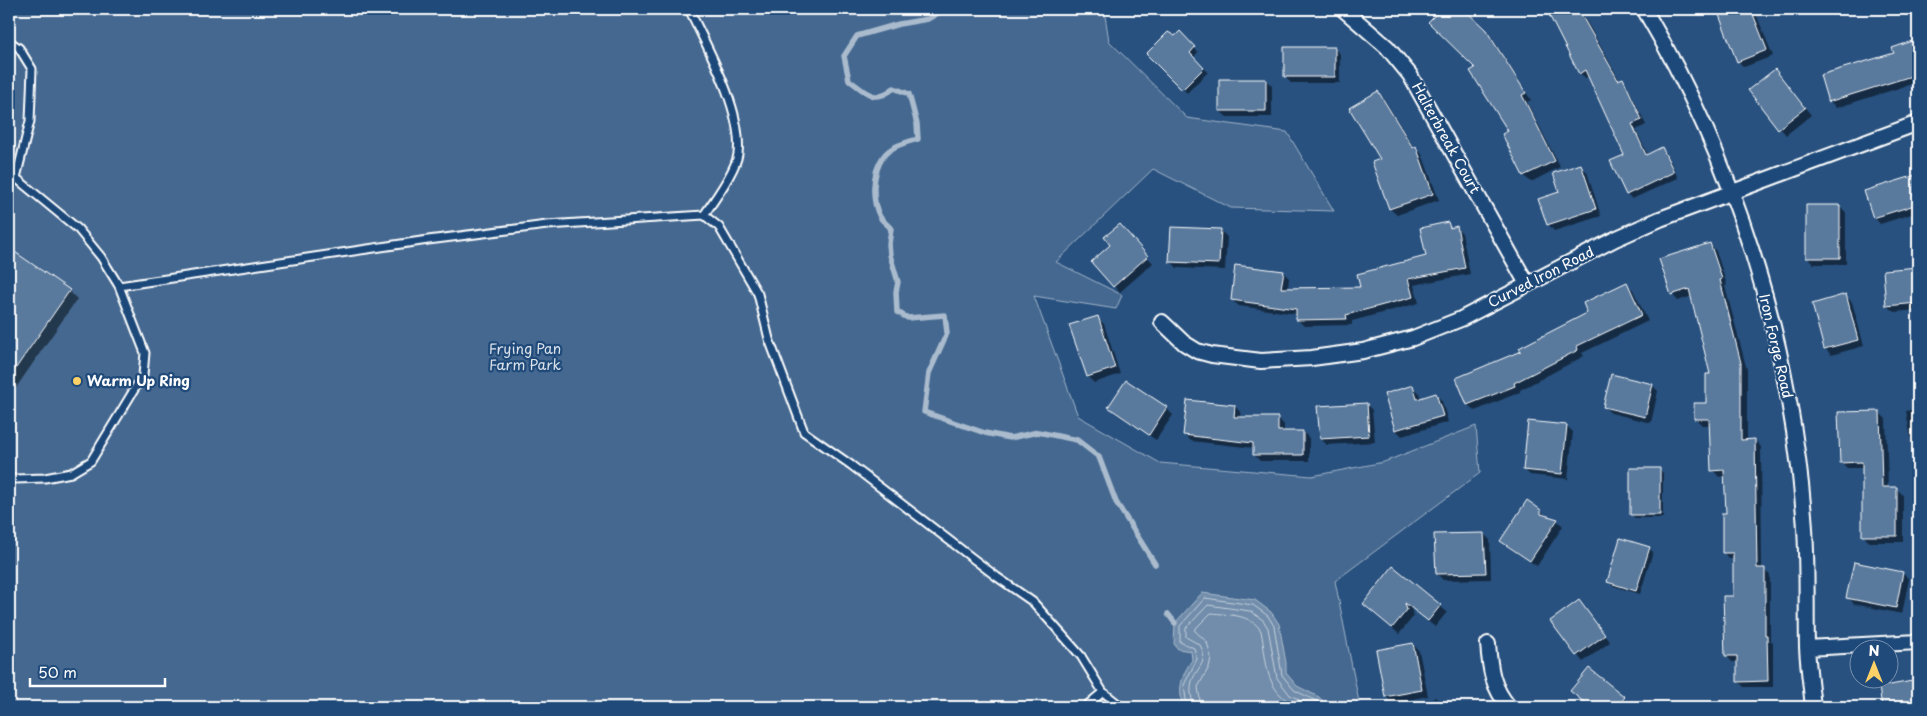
<svg xmlns="http://www.w3.org/2000/svg" width="1927" height="716" viewBox="0 0 1927 716" font-family="'Playpen Sans',sans-serif">
<rect width="100%" height="100%" fill="#28517f"/>
<filter id="ink" filterUnits="userSpaceOnUse"><feTurbulence type="fractalNoise" baseFrequency=".02" numOctaves="2"/><feDisplacementMap in="SourceGraphic" scale="10" xChannelSelector="R" yChannelSelector="G"/><feConvolveMatrix kernelMatrix="1 2 1 2 8 2 1 2 1" color-interpolation-filters="sRGB"/></filter>
<g filter="url(#ink)">
<path fill="#446890" stroke="#a2b4c8" d="M9,9H1104L1109,41L1187,118L1287,132L1334,211L1231,208L1153,169L1056,262L1122,295L1116,309L1034,296L1078,416L1160,463L1312,476L1384,462L1476,426L1480,473L1335,581L1360,707H9Z"/>
<path fill="#718dab" stroke="#aabbcd" d="M1202,593L1255,600L1271,612L1279,624L1286,663V673L1297,686L1319,697L1325,703V707H1183C1178,688 1181,676 1192,660L1191,651L1178,649L1174,644L1175,623Z"/>
<path fill="#0007" d="M1439,9H1463L1492,38L1531,100L1527,102L1560,167L1531,182L1524,176L1504,134L1510,131L1477,68Z
M1547,9H1589L1582,13L1620,81L1622,80L1627,85L1646,125L1636,130L1648,155L1662,149L1667,154L1678,178L1632,199L1627,194L1625,156L1589,76L1585,78L1580,73Z
M1718,9H1754L1773,56L1744,67L1738,61Z
M1180,33L1198,52L1193,58L1208,72L1187,93L1148,54L1176,38Z
M1918,40V82L1836,108L1830,101L1896,54L1894,48Z
M1334,48L1340,54V83H1291L1285,77Z
M1781,77L1811,115L1786,135L1750,91Z
M1266,80L1272,86V117H1227L1220,111Z
M1378,92L1384,99L1414,148H1416L1422,154L1439,200L1397,215L1390,209L1382,160Z
M1581,166L1587,172L1601,216L1554,231L1548,224Z
M1918,174V212L1880,224L1874,217L1866,192Z
M1840,207L1846,213V264H1814L1808,258Z
M1447,224L1452,229L1456,227L1462,233L1470,274L1414,285L1419,303L1352,321V325L1304,326L1297,319V314L1239,306L1232,300L1283,272L1289,278L1288,289L1362,288L1427,257Z
M1220,230L1227,237L1225,270L1177,268L1171,261Z
M1126,232L1153,263L1120,292L1114,286Z
M1710,245L1716,251L1727,285L1725,286L1747,370V441L1755,440L1761,447L1762,569L1770,575V640L1773,642V687H1744L1738,681V662H1732L1726,655L1734,597V559H1729L1723,552L1727,514L1726,476L1719,477L1713,470L1711,425H1702L1696,419L1707,404L1712,375L1692,296L1678,301L1672,294Z
M9,249L69,291L77,299L9,398Z
M1918,268V310L1894,312L1887,306L1884,271Z
M1627,284L1633,290L1648,321L1582,353L1584,356L1520,390V392L1475,411L1468,405L1457,378L1522,352L1589,313Z
M1845,296L1852,302L1864,346L1831,355L1825,348Z
M1097,318L1104,324L1120,374L1094,383L1088,377Z
M1126,382L1166,408L1173,415L1156,440L1116,413L1109,407Z
M1652,385L1658,391L1651,423L1611,413L1604,407Z
M1413,387L1419,393L1421,399L1436,394L1442,401L1448,422L1402,436L1396,430L1385,395Z
M1366,404L1372,410L1375,442L1327,445L1321,439Z
M1235,406L1241,413L1240,418H1278L1284,425V432H1303L1309,438V461H1260L1254,455V448L1191,441L1184,434Z
M1918,409V451L1912,445L1906,411Z
M1880,413L1886,419L1888,488H1896L1903,495V542H1869L1863,535V468H1847L1841,462Z
M1567,426L1573,432L1568,479L1530,475L1524,469Z
M1659,469L1663,473V518H1635L1631,514Z
M1541,511L1547,517L1557,520L1563,526L1537,566L1508,547L1502,541Z
M1484,534L1490,540L1491,579L1443,580L1437,574Z
M1649,548L1653,552L1640,594L1613,586L1608,581Z
M1394,568L1447,612L1435,627L1411,607L1413,617L1399,634L1364,604Z
M1902,573L1909,579L1902,614L1854,604L1848,597Z
M1579,602L1610,642L1583,662L1552,622Z
M1413,644L1419,651L1428,696L1392,703L1386,696Z
M1589,670L1628,702L1624,707H1591L1576,695Z
M1918,681V707H1884L1880,688Z
M1435,697L1446,707H1424Z
M129,702L138,707H126Z"/>
<g fill="none" stroke-linecap="round" stroke-linejoin="round">
<path stroke="#c6d1dd" stroke-width="1" d="M1187,707L1184,685L1197,659L1194,648L1180,642V626L1205,598L1253,605L1268,616L1274,626L1282,675L1294,690L1316,701L1320,707
M1193,707C1193,701 1190,693 1191,687C1192,669 1211,665 1200,645L1186,637V628L1208,605L1250,611L1263,620L1268,628L1277,678L1290,695L1313,707
M1201,707L1198,687L1209,667L1211,658L1207,642L1194,630L1211,613C1229,615 1251,614 1261,631C1268,665 1263,690 1298,707"/>
<path stroke="#aabbcd" stroke-width="5.5" d="M945,9L928,19L899,24L857,36L844,56L849,80C867,93 874,104 894,88L909,94L917,124L918,139C907,142 890,146 883,157C872,173 871,200 880,217C883,222 888,224 891,229L889,244L890,255L898,282L896,292L897,312L908,318L945,315L947,333L929,373L924,412L985,433L1010,438L1038,432L1077,440L1099,457L1116,502L1155,564
M1168,614L1175,623"/>
</g>
<path fill="#5a7a9d" stroke="#fff" d="M1441,9H1464L1486,30L1526,93L1522,95L1555,161L1523,176L1502,134L1508,131L1470,71L1475,68L1428,22Z
M1546,9H1578L1618,80L1623,78L1642,120L1632,124L1646,155L1662,147L1674,172L1626,195L1610,161L1624,155L1585,70L1579,74Z
M1736,9H1751L1767,50L1737,62L1719,15Z
M1180,31L1195,47L1190,53L1204,68L1182,90L1146,54L1168,32L1175,36Z
M1918,39V74L1828,102L1820,75L1894,53L1892,48Z
M1284,47H1335V77H1284Z
M1775,69L1805,108L1778,129L1748,90Z
M1219,79H1266V111H1219Z
M1378,91L1413,148L1416,146L1433,194L1389,209L1372,162L1380,159L1349,108Z
M1581,164L1596,209L1547,225L1538,199L1559,192L1553,173Z
M1916,175L1918,183V204L1873,218L1864,191Z
M1806,205H1840V258H1806Z
M1448,222L1450,228L1457,226L1465,268L1408,279L1413,297L1346,315L1347,319L1296,320V309L1231,300L1235,265L1284,271L1281,288L1360,287L1357,274L1426,256L1420,228Z
M1120,224L1148,256L1113,287L1091,262L1110,245L1104,237Z
M1171,227L1221,229L1219,264L1169,262Z
M1710,243L1722,279L1720,280L1741,363V440L1755,439L1757,568H1765V635H1767L1768,681L1737,682V656H1725L1723,596H1733V553H1722V513H1726L1724,470L1711,471L1709,419H1694V403H1706V374H1710L1689,289L1671,295L1659,259Z
M9,248L70,290L9,378Z
M1918,267V303L1886,306L1883,270Z
M1627,282L1642,315L1577,346L1578,350L1514,383L1515,386L1467,405L1456,378L1521,351L1519,348L1587,313L1583,303Z
M1846,294L1858,340L1824,349L1812,304Z
M1098,316L1115,368L1087,377L1069,325Z
M1611,374L1653,384L1645,417L1603,407Z
M1126,380L1167,407L1149,435L1108,407Z
M1413,385L1417,399L1436,393L1443,416L1395,430L1384,394Z
M1187,400L1235,405L1234,417H1278V431H1303V455H1253V443L1183,435Z
M1367,403L1369,436L1320,439L1317,406Z
M1880,411L1882,487H1897V536H1862V462L1840,463L1838,412Z
M1528,421L1567,425L1562,474L1523,470Z
M1630,468H1660V515H1630Z
M1527,500L1541,510V514L1558,519L1530,561L1500,541Z
M1484,533L1486,573L1436,574L1434,534Z
M1620,538L1650,547L1636,591L1607,582Z
M1854,562L1903,572L1896,608L1846,598Z
M1393,566L1441,605L1428,621L1405,603L1407,610L1392,628L1363,604Z
M1579,600L1605,635L1576,656L1550,621Z
M1413,643L1422,690L1385,697L1376,650Z
M1589,668L1625,697L1617,707H1590L1570,691Z
M1918,680V707H1882L1879,687Z"/>
<g fill="none" stroke-linecap="round" stroke-linejoin="round">
<defs>
<path id="lane" d="M689,9C707,47 743,111 738,154C736,170 714,201 704,215
M9,41L19,48L32,69L30,121L16,178L78,229L101,257L119,286L145,353L143,375L91,461L71,473L45,478L15,479L9,477
M119,286L428,240L547,225L704,215L719,227L758,294L769,339L804,432L851,465L997,577L1033,602L1081,656L1103,692L1122,707
M1085,707L1103,692"/>
<path id="street" d="M1343,9L1387,47L1410,75L1527,284
M1644,9C1735,163 1789,337 1804,515C1808,559 1806,603 1807,647C1808,667 1811,687 1813,707
M1162,322L1184,343L1197,351L1212,355L1261,361L1312,358L1363,351L1413,338L1461,319L1615,239L1660,219L1918,123
M1488,644C1490,669 1492,687 1509,707
M1807,648L1918,642"/>
</defs>
<use href="#lane" stroke="#fff" stroke-width="11"/>
<use href="#street" stroke="#fff" stroke-width="18"/>
<use href="#lane" stroke="#1f4a7a" stroke-width="7"/>
<use href="#street" stroke="#1f4a7a" stroke-width="14"/>
</g>
</g>
<circle fill="#ffd166" stroke="#1f4a7a" stroke-width="2" cx="77" cy="381" r="5"/>
<g text-anchor="middle" stroke-width="4.5" stroke-linejoin="round" paint-order="stroke">
<g font-size="14" fill="#fff" stroke="#1f4a7a">
<text transform="translate(1446 138) rotate(61)" y="5">Halterbreak Court</text>
<text transform="translate(1541 277) rotate(-27)" y="5">Curved Iron Road</text>
<text transform="translate(1776 346) rotate(77)" y="5">Iron Forge Road</text>
</g>
<g font-size="14" fill="#dae1e9" stroke="#1f4a7a">
<text x="525" y="354">Frying Pan<tspan x="525" dy="16">Farm Park</tspan></text>
</g>
<g font-size="14" font-weight="bold" fill="#fff" stroke="#1f4a7a" text-anchor="start">
<text x="87" y="386">Warm Up Ring</text>
</g>
</g>
<rect width="1927" height="716" fill="none" stroke="#1f4a7a" stroke-width="30"/>
<rect x="15" y="15" width="1897" height="686" fill="none" stroke="#fff" stroke-width="2" filter="url(#ink)"/>
<g transform="translate(1874 664)"><circle r="24" fill="#1f4a7a" stroke="#7992af"/>
<path d="M0-4L9 19L0 12L-9 19Z" fill="#ffd166"/>
<text y="-8" font-size="14" font-weight="bold" text-anchor="middle" fill="#ffffff">N</text>
</g>
<path d="M30 678v8h135v-8" fill="none" stroke="#ffffff" stroke-width="2.5"/>
<text x="38" y="678" font-size="15" fill="#ffffff" stroke="#1f4a7a" stroke-width="4" paint-order="stroke">50 m</text>
</svg>
